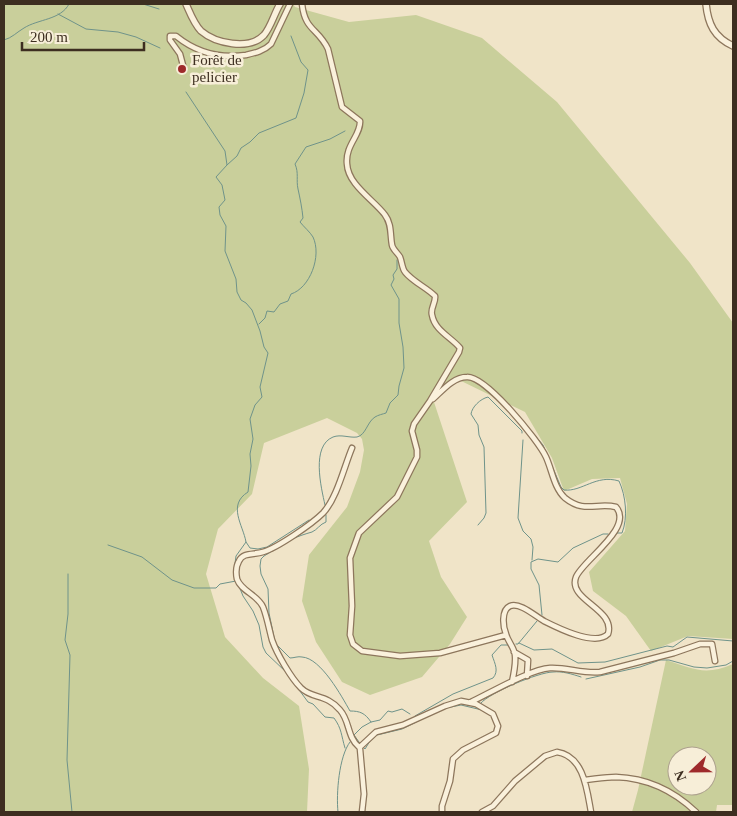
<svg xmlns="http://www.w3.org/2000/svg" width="737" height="816" viewBox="0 0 737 816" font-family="'Times New Roman',serif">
<rect width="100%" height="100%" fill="#f0e4c8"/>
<path fill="#c9cf9b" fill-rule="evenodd" d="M4,4H293L295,7L349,22L416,15L482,38L557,102L690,263L733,323V639L688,636L651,651L626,616L593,591L589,572L625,531L627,504L620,478L592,479L564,491L552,458L525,412L455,378L431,393L467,502L429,541L441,577L467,617L450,644L422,677L370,695L342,682L316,642L302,601L309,555L347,507L360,472L364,450L362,439L357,433L327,418L264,443L252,494L218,529L206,574L225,637L263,678L299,706L309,769L307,812H4Z
M666,660C694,669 705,676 733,664V805H717L716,812H632L638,790ZM677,756H707V786H677Z"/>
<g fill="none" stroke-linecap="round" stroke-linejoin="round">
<path stroke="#6f938a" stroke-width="1" d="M134,4H143L159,9
M58,14L86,29L118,32L136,37L160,48
M4,40C12,38 17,32 24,28C38,19 61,20 69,4
M186,92L225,151L227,165L216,177L222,185L225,200L219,207L220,215L226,226L225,251L236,279L237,292L241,300L246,303L252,310L260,331L264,347L268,353L260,387L262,397L255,405L250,419L253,439L250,454L251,466L248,492C227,505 243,525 246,542L236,556L234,571
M227,165L237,156L241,148L250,142L259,133L296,118L304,93L308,70L301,62L291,36
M259,324L265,318L267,311L274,312L280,304L288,301L291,294C310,288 322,256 313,237C310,232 304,227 300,222L303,218C302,208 300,198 298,189C296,180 299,173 295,164L306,147L330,139L345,131
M528,427L543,445L561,487L564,490C582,492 596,474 619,481C626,496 628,518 622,533H617
M523,440L518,518L523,531L531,539L533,547L532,560
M325,505C321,487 311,446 333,437C341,434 349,438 357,437C366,435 367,422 375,417C378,415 383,414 386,413L390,403L398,395L399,386L404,368L403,347L399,323V299L391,285L394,279L393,275L397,269V260
M478,525L484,518L486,513L484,447L479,435L478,425L471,414C472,407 480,399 488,397L522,431V433
M292,539C299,536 305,534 312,532C317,530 320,524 326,522V515
M246,542L250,548L258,549L267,547L309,520
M108,545L142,557L172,580L194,588H216L220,584L236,581
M274,550L264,556L261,559L260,566L261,574L268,589L269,613L275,642
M68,574V614L65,640L70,655L67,760L72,812
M239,586L243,596L253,611L259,625L263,647L266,653L286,672
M542,615L539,585L531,569V562L538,559L558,562L573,548L603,534H608
M519,643L534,650L552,649L578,663L605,662L667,646L673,647L687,637L733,641
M516,644H518L537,621
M277,645L290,658C294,658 298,656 302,657C321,658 342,697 350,711C360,711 365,713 371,722
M586,679L640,667L660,660H669L694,667L707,668L726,665L733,661
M294,683L308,702L313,704L325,717L334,718C342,729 341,735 345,748
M481,703C489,693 539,672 553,672C562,671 572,674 581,677
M446,708L461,705L482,710
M415,716L453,694L493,678C499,671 495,664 492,655L501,645H508
M359,742L354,735L362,727L371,722L380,720L388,711L392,712L402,709L410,714
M364,748L365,749L370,741L377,735L402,729L443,709
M338,812C336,794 339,756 350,742"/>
<defs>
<path id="minor" d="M302,4C305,31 318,28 328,49L342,107L360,121C361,135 345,145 347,164C348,185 374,200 385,215C392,224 390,235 392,245C393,250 398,253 400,257C402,262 402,268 405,272C413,282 426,287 435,296C436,303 430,308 432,315C435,331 451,337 460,348L459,352L430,401L414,424L412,431L417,450V457L397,497L359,533L350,558L352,606L350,635L353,644L362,651L400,656L440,653L506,635
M184,69L180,54L170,40V36H176C197,53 219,59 246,55C255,53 264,51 271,44L290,4
M433,399C442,391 453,377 467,377C486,376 538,440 546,457C552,470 554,488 565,498C585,514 597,502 616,507C634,528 583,560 576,577C567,600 616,609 608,634C595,647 558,628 544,621C535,616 520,602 510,606C501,610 503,627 506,634C508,642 514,647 515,655C516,664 514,673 512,682
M352,448C344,467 337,498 323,513C312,524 277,548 263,552C254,555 243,552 239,561C236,566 236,574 237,579C241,591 258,595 263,607C267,617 269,629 272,640C277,654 291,678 301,688C312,699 327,694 340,710C350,721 347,737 359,747
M514,652L528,660L527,676
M471,702C490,693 531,669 550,668C567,667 583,674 600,672L674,653L700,644H712L715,661
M361,746L376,732L403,725L445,706L461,701L476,704L493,714L498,726L496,733L463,750L453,759L450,781L442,806V812
M360,749L364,794L362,812
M585,780C595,779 606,777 616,777C647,778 674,791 696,812
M482,812L493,806L515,781L545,756L557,752C584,756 587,790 591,812"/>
<path id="tertiary" d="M186,4C190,13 194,24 201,31C215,43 249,51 264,35C271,27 274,14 280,4
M706,4C708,24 714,37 733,46"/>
</defs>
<use href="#minor" stroke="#8d765c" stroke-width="7"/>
<use href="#tertiary" stroke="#8d765c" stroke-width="8"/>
<use href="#minor" stroke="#faf1dc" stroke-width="4.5"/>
<use href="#tertiary" stroke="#faf1dc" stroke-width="5.5"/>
</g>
<circle fill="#9e2a2b" stroke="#f7eed8" stroke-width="2" cx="182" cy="69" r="5"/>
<g text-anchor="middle" stroke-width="5" stroke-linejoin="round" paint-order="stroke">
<g font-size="15" fill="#3d2e20" stroke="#f7eed8" text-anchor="start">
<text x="192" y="65">Forêt de<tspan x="192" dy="17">pelicier</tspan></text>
</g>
</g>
<rect width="737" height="816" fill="none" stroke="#3d2e20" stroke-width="10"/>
<g transform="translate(692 771) rotate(248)"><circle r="24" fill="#f7eed8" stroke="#ada18e"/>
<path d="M0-4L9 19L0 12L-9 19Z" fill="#9e2a2b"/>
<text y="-8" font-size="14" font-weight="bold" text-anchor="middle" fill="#3d2e20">N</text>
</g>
<path d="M22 42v8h122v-8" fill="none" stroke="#3d2e20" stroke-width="2.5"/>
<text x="30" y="42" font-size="15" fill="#3d2e20" stroke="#f7eed8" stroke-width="4" paint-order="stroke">200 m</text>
</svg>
